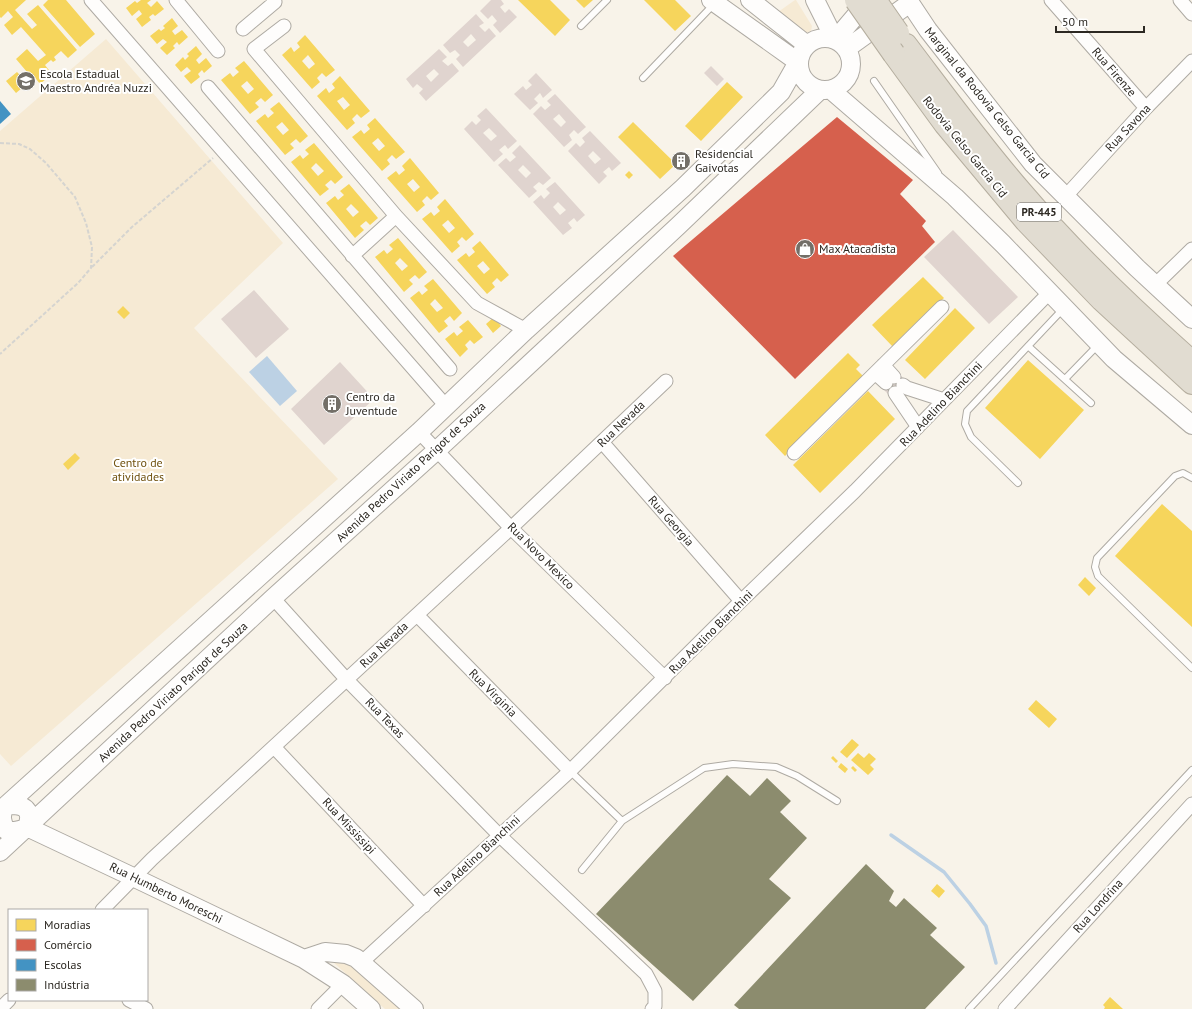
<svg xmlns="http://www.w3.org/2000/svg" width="1192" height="1009" viewBox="0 0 1192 1009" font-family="'PT Sans',sans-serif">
<rect width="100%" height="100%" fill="#f8f3e9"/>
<path fill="#f6ead4" d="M795,0H796L812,26L811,31L803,34L778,12Z
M106,39L283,243L194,328L338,479L11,766L0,754V131Z
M339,958L356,968L401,1009H385L333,962Z"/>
<path fill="#bcd1e4" d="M267,356L297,391L280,406L249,372Z"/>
<path fill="#f6d55c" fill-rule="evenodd" d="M0,0H26L15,10L32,29L37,25L27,14L38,5L77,50L68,58L61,51L54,57L56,60L53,62L51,60L45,65L52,74L40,84L33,75L27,80L28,83L16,93L6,81L17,72L22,77L27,72L16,59L27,49L38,61L46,55L21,27L12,35L4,25L13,17L8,11L1,18L0,17Z
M48,0H66L95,34L80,47L43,5Z
M141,0H151L147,3L151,7L157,1L164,9L155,16L153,14L149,17L151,20L142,27L136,19L142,14L139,10L132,16L126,8L135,1L137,3Z
M518,0H550L570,20L555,36Z
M576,0H593L584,8Z
M644,0H675L691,16L675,31Z
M172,18L178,26L172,31L175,35L182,30L188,37L179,45L177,42L173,46L175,48L167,55L160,48L167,42L163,39L157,44L150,36L159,29L161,31L165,28L163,26Z
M305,35L335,70L326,77L322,73L317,78L320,82L312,89L282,55L291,47L294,52L300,47L297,43ZM308,55L315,64L309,69L302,61Z
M196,46L202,54L196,60L199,64L206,58L212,66L204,73L202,70L198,74L200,77L191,84L184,76L191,71L187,67L181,72L175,65L183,57L185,60L189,56L187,54Z
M244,61L273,95L265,102L261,98L255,103L259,107L250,114L221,80L230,73L233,77L239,72L235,68ZM247,81L254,89L248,94L241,86Z
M340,76L370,111L361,118L357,114L352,119L355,123L347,130L317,96L326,88L329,93L335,88L332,84ZM343,97L350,105L344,110L337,101Z
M727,82L743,97L701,141L685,126Z
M279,102L308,136L300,143L296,139L290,144L294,148L285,155L256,121L265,114L268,118L274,113L270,109ZM282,122L289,130L283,135L276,127Z
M375,118L405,152L396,159L392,155L387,160L390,164L382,171L352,137L361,130L364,134L370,129L367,125ZM378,138L385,146L379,151L372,143Z
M633,122L676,164L660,179L618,137Z
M314,143L343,177L335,184L331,180L325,185L329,189L320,196L291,162L300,155L303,159L309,154L305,150ZM316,163L324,171L318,176L311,168Z
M410,158L439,193L431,200L427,196L422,201L425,205L417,212L387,178L396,171L399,175L405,170L402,166ZM413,179L420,187L414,192L407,184Z
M629,171L633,175L629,179L625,175Z
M349,184L378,218L370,225L366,221L360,226L364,230L355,238L326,203L335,196L338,200L344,195L340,191ZM351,204L359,212L353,217L346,209Z
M445,199L474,234L466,241L462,237L457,242L460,246L452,253L422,219L431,212L434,216L440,211L437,207ZM448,220L455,228L449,233L442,225Z
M398,238L427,272L419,279L415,275L409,280L413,284L404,292L375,257L384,250L387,254L393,249L389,245ZM400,258L408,266L402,271L395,263Z
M480,241L509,275L501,282L497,278L492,283L495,287L487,294L457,260L466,253L469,257L475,252L472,248ZM483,261L490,269L484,274L477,266Z
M923,277L944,298L893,347L872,325Z
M433,279L462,313L454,321L450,316L444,321L448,326L439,333L410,298L419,291L422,295L428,290L424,286ZM435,299L443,308L437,312L430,304Z
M123,306L130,313L124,319L117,312Z
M955,308L975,328L925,379L905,360Z
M494,317L501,326L493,333L486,324Z
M468,320L483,337L474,344L470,340L465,345L468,349L460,357L445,339L454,332L457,336L463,331L459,327Z
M848,353L860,365L856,369L864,377L785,456L765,435Z
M1028,360L1084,410L1040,459L985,408Z
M868,391L895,419L820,493L793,465Z
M75,453L80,458L68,470L63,464Z
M1162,504L1192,531V627L1115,556Z
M1085,577L1096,588L1089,596L1078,585Z
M1036,700L1057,719L1049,728L1028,709Z
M852,739L859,745L847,758L840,752Z
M858,753L864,758L869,753L876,759L870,765L874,769L868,775L851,760Z
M833,756L838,761L836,763L831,758Z
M841,763L848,769L845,773L838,767Z
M853,766L857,770L855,772L851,768Z
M937,884L945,891L939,898L931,891Z
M1110,997L1123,1009H1104L1105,1007L1103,1005Z"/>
<path fill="#d6604d" d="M837,117L913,180L900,194L926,221L922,226L935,242L795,379L673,256Z"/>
<path fill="#4393c3" d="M0,101L11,114L0,124Z"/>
<path fill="#8c8c6e" d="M727,775L750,796L767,778L791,801L780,812L807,838L769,879L791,898L693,1001L596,914Z
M866,864L894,891L889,901L896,907L904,898L937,928L930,935L965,967L925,1009H739L734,1005Z"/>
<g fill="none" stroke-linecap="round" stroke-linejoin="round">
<path stroke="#bcd1e4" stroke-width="3.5" d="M891,835L944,872L970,904L986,926L996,963"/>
</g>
<path fill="#e0d4cf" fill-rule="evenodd" d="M491,0H501L504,4L500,7L505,13L509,9L517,17L500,33L493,25L497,21L492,15L488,19L480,11Z
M476,14L484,23L479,26L485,32L489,28L496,36L463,67L456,59L460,55L455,50L450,53L443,45ZM471,34L476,40L468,47L463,42Z
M439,49L447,57L442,61L448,66L452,63L459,71L426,101L419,93L423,89L417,84L413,88L406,79ZM434,69L439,74L431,82L426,76Z
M711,66L724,79L717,86L704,73Z
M536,73L552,90L543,98L540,93L534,99L538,103L530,110L514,94L523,86L526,90L532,85L528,81Z
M555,94L586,127L578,134L574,130L569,135L572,140L564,147L533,114L541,106L545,110L551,105L547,101ZM559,114L566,122L561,127L553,119Z
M486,108L517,141L508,149L505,145L499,150L503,154L494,162L464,129L472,121L476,125L481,120L477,116ZM489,128L497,136L491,141L483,133Z
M590,131L621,163L612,171L609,167L603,172L607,176L599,184L568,151L576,143L580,147L585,142L582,138ZM593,151L601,159L595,164L588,156Z
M520,145L551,178L543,185L539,182L533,187L537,191L529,198L498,165L506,158L510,162L516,157L512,153ZM523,165L531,173L526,178L518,170Z
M682,156L687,161L681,166L676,161Z
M555,182L585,215L577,222L574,218L568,223L572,228L563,235L533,202L541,195L544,199L550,193L546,189ZM558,202L566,210L560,215L553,207Z
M953,230L1018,297L989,324L924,257Z
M254,290L289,329L256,358L221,319Z
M340,362L374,399L324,445L291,409Z
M898,373L907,382L891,397L882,388Z"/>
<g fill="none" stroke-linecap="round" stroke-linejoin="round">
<defs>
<path id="lane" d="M581,26L607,0
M643,78L714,4
M874,81L938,173
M1028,346L1091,403
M1065,379L1099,344
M1192,478L1183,473L1175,476L1097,558L1095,567L1098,576L1192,668
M1018,483L971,437L965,424L967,411L1063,309
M570,771L622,821
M582,870L622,821L704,768L733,764L776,767L797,776L837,801
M969,1009L1192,770"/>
<path id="street" d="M91,0L446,406
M176,0L218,51
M1051,0L1146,108
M1180,0L1192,14
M284,26L254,49L396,216L477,303L526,330
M243,29L275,2L273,0
M208,87L450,369
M1065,197L1146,108L1192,61
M352,256L396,216
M1155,285L1192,249
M883,365L894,377
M875,373L886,383
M903,385L907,388L944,400
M895,393L918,427
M419,432L511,528L665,678
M602,442L741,601
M794,453L942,307
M273,598L347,680L499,835L646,974L655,991V1006L652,1009
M417,615L570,771
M274,747L424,906
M102,910L152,859L511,528L666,381
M362,962L570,771L741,601L855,491L1050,292
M129,1000L146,1009
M0,1009L9,1000
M318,1009L343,984
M1005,1009L1192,804"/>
<path id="secondary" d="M750,0L807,45
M815,0L835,40L869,0
M908,0L928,30L1033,164L1137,268L1192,319
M799 64a26 26 0 1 1 52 0a26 26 0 1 1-52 0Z
M846,49L910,3
M831,90L955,197L1003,244L1114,359L1192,425
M12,805C28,805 32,814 27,827C19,831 14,832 6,830C1,821 1,816 4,807Z
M0,811L419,432L526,330L683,188L781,92L798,62L711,0
M27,827L135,878L304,959L343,984L371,1009
M0,852L273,598L437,450L678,226L820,90
M304,959L325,952L346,954L356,958L414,1009"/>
<path id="highway" d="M906,45C944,95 981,146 1022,193C1074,254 1132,309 1192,362
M894,54L945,124L1026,221L1102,300L1192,383"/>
</defs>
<use href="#lane" stroke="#aeaaa3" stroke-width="8"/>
<use href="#street" stroke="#aeaaa3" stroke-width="15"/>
<use href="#secondary" stroke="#aeaaa3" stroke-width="20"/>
<use href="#highway" stroke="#b5ae9f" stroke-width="24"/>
<path stroke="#d5d4d0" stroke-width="2" stroke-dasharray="4 2" stroke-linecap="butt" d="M0,143L19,144L30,149L46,163L75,197L86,223L92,247L91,268L78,283L0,354
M92,267L132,227L213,158"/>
<use href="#lane" stroke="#fefdfc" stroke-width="6"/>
<use href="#street" stroke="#fefdfc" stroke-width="13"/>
<use href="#secondary" stroke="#fefdfc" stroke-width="18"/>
<use href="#highway" stroke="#e1dcd1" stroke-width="22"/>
<defs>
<path id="highway-bridge" d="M856,0L894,54
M875,0L898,33"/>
</defs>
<use href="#highway-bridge" stroke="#b5ae9f" stroke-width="24" stroke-linecap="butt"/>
<use href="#highway-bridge" stroke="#e1dcd1" stroke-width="22"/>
</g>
<defs>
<symbol id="school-disc" viewBox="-11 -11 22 22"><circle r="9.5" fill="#736f68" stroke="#fff"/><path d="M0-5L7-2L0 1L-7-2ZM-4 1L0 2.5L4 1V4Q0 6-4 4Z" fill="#fff"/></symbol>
<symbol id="building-disc" viewBox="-11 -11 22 22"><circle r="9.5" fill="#736f68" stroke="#fff"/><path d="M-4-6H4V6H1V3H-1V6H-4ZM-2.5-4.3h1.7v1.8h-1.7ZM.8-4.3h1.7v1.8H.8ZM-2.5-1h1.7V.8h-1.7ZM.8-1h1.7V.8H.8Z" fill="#fff"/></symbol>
<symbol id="shop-disc" viewBox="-11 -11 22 22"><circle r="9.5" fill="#736f68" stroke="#fff"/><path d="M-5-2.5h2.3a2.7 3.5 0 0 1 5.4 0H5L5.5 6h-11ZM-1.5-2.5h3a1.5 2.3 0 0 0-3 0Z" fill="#fff"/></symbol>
</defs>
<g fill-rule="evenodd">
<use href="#school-disc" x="15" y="70" width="22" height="22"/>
<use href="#building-disc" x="670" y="150" width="22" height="22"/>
<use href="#shop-disc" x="794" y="238" width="22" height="22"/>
<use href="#building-disc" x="321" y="393" width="22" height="22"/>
</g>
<g text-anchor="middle" stroke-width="4" stroke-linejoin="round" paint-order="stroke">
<rect fill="#fff" stroke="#6b6864" stroke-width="1" x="1017" y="203" width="44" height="18" rx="3"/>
<g font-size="11" font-weight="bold" fill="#2c2822">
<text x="1039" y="216">PR-445</text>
</g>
<g font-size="12" fill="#2c2822" stroke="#fff">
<text transform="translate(1114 72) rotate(49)" y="4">Rua Firenze</text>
<text transform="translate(987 103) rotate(51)" y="4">Marginal da Rodovia Celso Garcia Cid</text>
<text transform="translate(1128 128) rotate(-47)" y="4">Rua Savona</text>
<text transform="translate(965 147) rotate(51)" y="4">Rodovia Celso Garcia Cid</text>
<text transform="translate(941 404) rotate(-46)" y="4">Rua Adelino Bianchini</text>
<text transform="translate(621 424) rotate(-44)" y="4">Rua Nevada</text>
<text transform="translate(411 472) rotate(-43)" y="4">Avenida Pedro Viriato Parigot de Souza</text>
<text transform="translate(671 521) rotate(49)" y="4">Rua Georgia</text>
<text transform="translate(541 556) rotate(45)" y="4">Rua Novo Mexico</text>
<text transform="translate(711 632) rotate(-45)" y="4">Rua Adelino Bianchini</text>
<text transform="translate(384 645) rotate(-43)" y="4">Rua Nevada</text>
<text transform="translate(173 692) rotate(-43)" y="4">Avenida Pedro Viriato Parigot de Souza</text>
<text transform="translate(493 693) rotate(45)" y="4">Rua Virginia</text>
<text transform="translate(385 718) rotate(46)" y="4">Rua Texas</text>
<text transform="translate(349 826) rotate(47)" y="4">Rua Mississipi</text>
<text transform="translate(477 856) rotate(-43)" y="4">Rua Adelino Bianchini</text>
<text transform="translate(166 893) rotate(26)" y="4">Rua Humberto Moreschi</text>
<text transform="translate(1098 906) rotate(-48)" y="4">Rua Londrina</text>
</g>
<g font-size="12" fill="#2c2822" stroke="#fff" text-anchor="start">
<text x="40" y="78">Escola Estadual<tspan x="40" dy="14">Maestro Andréa Nuzzi</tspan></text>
<text x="695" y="158">Residencial<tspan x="695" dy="14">Gaivotas</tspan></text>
<text x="819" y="253">Max Atacadista</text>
<text x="346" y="401">Centro da<tspan x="346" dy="14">Juventude</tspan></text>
</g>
<g font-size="12" fill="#705210" stroke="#fff">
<text x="138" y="467">Centro de<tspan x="138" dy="14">atividades</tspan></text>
</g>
</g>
<rect x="8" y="909" width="140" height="92" fill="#ffffff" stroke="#aba9a7"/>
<rect x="16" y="919" width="20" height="12" fill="#f6d55c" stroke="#aba9a7"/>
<text x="44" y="929" font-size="12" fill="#2c2822">Moradias</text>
<rect x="16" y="939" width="20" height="12" fill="#d6604d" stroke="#aba9a7"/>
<text x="44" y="949" font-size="12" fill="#2c2822">Comércio</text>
<rect x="16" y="959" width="20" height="12" fill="#4393c3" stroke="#aba9a7"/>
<text x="44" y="969" font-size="12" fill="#2c2822">Escolas</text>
<rect x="16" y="979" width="20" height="12" fill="#8c8c6e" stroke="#aba9a7"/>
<text x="44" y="989" font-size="12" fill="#2c2822">Indústria</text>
<path d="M1056 26v6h88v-6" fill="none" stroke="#2c2822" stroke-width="2"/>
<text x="1062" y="26" font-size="12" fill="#2c2822" stroke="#ffffff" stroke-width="3" paint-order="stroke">50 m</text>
</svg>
